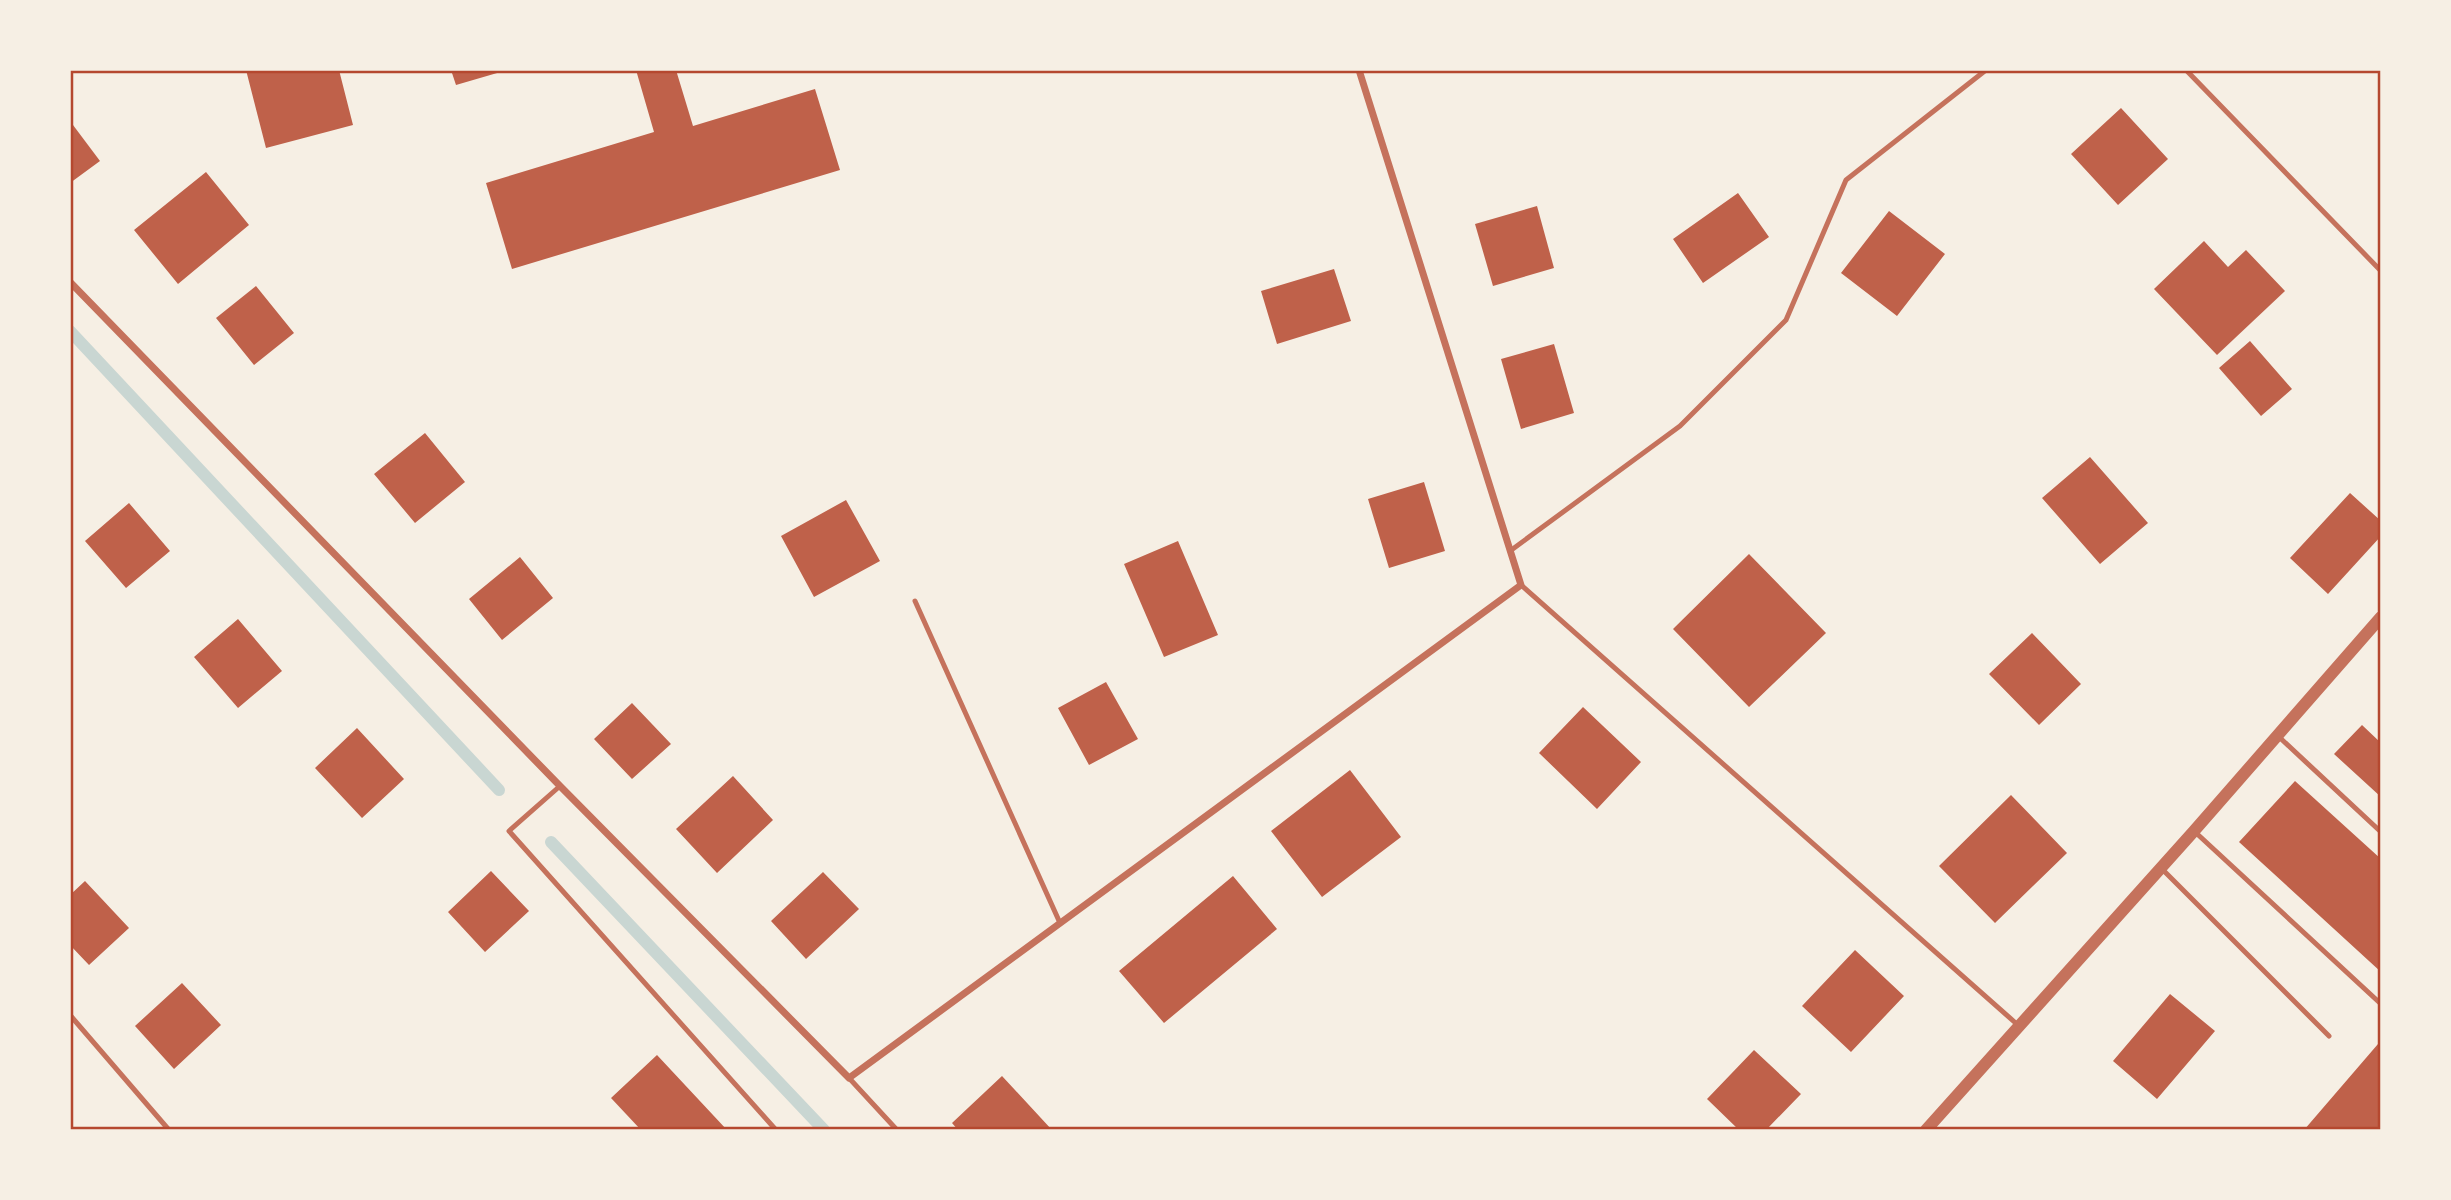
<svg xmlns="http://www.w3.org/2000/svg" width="2451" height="1200" viewBox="0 0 2451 1200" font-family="Commissioner,sans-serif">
<rect width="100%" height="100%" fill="#f6efe4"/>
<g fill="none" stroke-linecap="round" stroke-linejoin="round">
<path stroke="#c9d6d2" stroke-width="12" d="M70,331L499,790
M551,842L824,1130"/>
</g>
<path fill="#bf614a" d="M246,70H339L353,125L266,148Z
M451,70H504V71L456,85Z
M636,70H676L693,126L815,89L840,170L512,269L486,183L654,132Z
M2121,108L2168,159L2118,205L2071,154Z
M70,121L100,161L70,183Z
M206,172L249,225L178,284L134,230Z
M1738,193L1769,237L1703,283L1673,239Z
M1537,206L1554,268L1493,286L1475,224Z
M1889,211L1945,254L1897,316L1841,273Z
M2204,241L2228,267L2246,250L2285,291L2217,355L2154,289Z
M1334,269L1351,321L1277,344L1261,291Z
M256,286L294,333L254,365L216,318Z
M2250,341L2292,389L2261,416L2219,368Z
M1554,344L1574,413L1521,429L1501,359Z
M425,433L465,482L415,523L374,474Z
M2090,457L2148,523L2100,564L2042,498Z
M1424,482L1445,551L1389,568L1368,499Z
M2350,493L2381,521V536L2328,594L2290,558Z
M846,500L880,561L814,597L781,536Z
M129,503L170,551L126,588L85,541Z
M1178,541L1218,635L1164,657L1124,564Z
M1749,554L1826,633L1749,707L1673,629Z
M520,557L553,598L502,640L469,599Z
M238,619L282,671L238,708L194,657Z
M2032,633L2081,684L2039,725L1989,674Z
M1106,682L1138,739L1089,765L1058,708Z
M632,703L671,744L632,779L594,739Z
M1583,707L1641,762L1597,809L1539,753Z
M2362,725L2381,743V797L2334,754Z
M357,728L404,779L362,818L315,768Z
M1350,770L1401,837L1322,897L1271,831Z
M733,776L773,820L717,873L676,829Z
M2295,781L2381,859V972L2239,842Z
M2011,795L2067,853L1995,923L1939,866Z
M491,871L529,911L485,952L448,912Z
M823,872L859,909L806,959L771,921Z
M1233,876L1277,929L1164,1023L1119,971Z
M85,881L129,928L89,965L70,945V895Z
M1855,950L1904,996L1851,1052L1802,1006Z
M182,983L221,1025L174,1069L135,1026Z
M2170,994L2215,1031L2157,1099L2113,1061Z
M2378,1044L2381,1047V1130H2304Z
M1754,1050L1801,1094L1766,1130H1739L1707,1099Z
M657,1055L727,1130H641L611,1098Z
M1002,1076L1052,1130H958L952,1123Z"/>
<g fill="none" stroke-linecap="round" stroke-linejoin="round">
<path stroke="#c5725c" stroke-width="5" d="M2186,70L2381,271
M1510,551L1680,426L1786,320L1846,180L1986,70
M1521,585L2019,1026
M915,601L1060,923
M2278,736L2381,832
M560,786L509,831L776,1130
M2194,831L2381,1004
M2161,868L2329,1036
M70,1015L169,1130
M849,1078L897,1130"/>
<path stroke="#c5725c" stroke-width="7" d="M70,282L560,786L849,1078L1521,585L1359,70"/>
<path stroke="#c5725c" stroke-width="12" d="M1926,1130L2194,831L2381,617"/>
</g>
<rect width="2451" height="1200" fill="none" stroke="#f6efe4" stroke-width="144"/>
<rect x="72" y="72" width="2307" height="1056" fill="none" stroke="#b5482f" stroke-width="2.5"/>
</svg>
